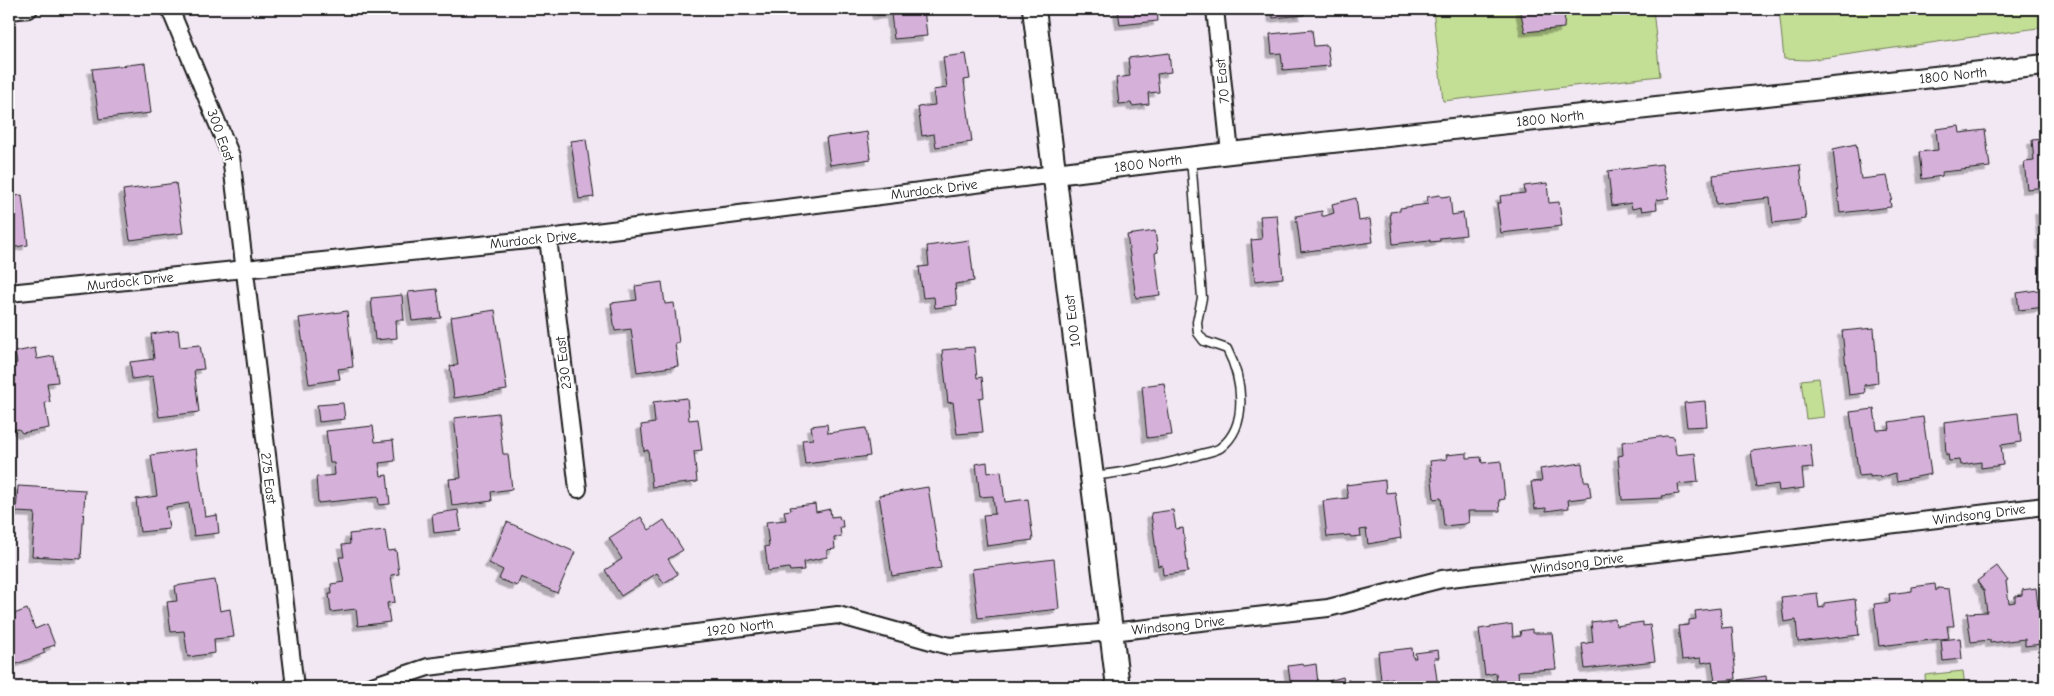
<svg xmlns="http://www.w3.org/2000/svg" width="2054" height="696" viewBox="0 0 2054 696" font-family="'Comic Neue',sans-serif">
<defs>
<filter id="shadow"><feDropShadow dx="-4.5" dy="4.5" stdDeviation="0" flood-color="#0004"/></filter>
</defs>
<rect width="100%" height="100%" fill="#f2e8f4"/>
<filter id="ink" filterUnits="userSpaceOnUse"><feTurbulence type="fractalNoise" baseFrequency=".02" numOctaves="2"/><feDisplacementMap in="SourceGraphic" scale="10" xChannelSelector="R" yChannelSelector="G"/><feConvolveMatrix kernelMatrix="1 2 1 2 8 2 1 2 1" color-interpolation-filters="sRGB"/></filter>
<g filter="url(#ink)">
<path fill="#c3de95" stroke="#707d58" d="M1433,9H1653L1660,76L1443,101Z
M1779,9H2045V27L1808,60L1784,59Z
M1819,378L1824,417L1806,419L1801,380Z
M1963,671L1965,687H1926L1925,675Z"/>
<path fill="#d5b1da" stroke="#1c1c1c" filter="url(#shadow)" d="M876,9H924L927,36L894,39L891,14L877,15Z
M1118,9H1157L1158,21L1120,25Z
M1272,9H1304V15L1273,18Z
M1520,9H1565L1564,28L1525,32Z
M1312,30L1314,46L1327,45L1330,66L1283,70L1281,53L1272,54L1270,34Z
M1169,53L1171,72L1157,74L1159,92L1148,93L1149,104L1132,106L1131,103L1119,104L1116,78L1130,76L1128,58Z
M966,54L970,79L964,80L972,142L936,147L934,134L922,136L918,107L935,105L933,90L947,88L943,57Z
M145,63L151,113L99,119L92,69Z
M9,79L16,129L9,130Z
M1959,126L1960,133L1985,130L1990,167L1942,172V176L1922,179L1919,152L1938,150L1936,129Z
M867,132L871,159L830,165L826,138Z
M586,139L594,197L579,199L571,141Z
M2043,139L2045,140V187L2027,189L2024,162L2034,161L2032,140Z
M1856,144L1861,179L1887,176L1892,199L1890,200L1891,207L1840,213L1833,149Z
M1662,164L1669,198L1656,200L1657,209L1642,211L1641,207L1632,209L1631,203L1612,206L1608,171Z
M1800,165L1806,219L1773,223L1770,198L1716,204L1713,175Z
M176,183L183,233L130,240L123,190Z
M1547,183L1549,203L1559,202L1562,226L1501,233L1497,203H1501L1500,196L1525,193L1524,186Z
M22,195L28,245L9,248V197Z
M1440,195L1441,197L1450,196L1452,215L1463,213L1466,235L1440,238V241L1430,242V240L1393,244L1390,212L1400,211V208L1428,204L1427,197Z
M1356,198L1359,221L1370,219L1373,242L1301,252L1296,216L1322,211V216H1325L1334,213L1332,204Z
M2039,210H2045V230L2041,231Z
M1277,215L1283,278L1255,281L1251,240L1262,239L1260,216Z
M1155,231L1158,252L1155,253L1160,295L1136,298L1127,235Z
M2045,235V279L2040,236Z
M969,240L974,281L955,284L957,305L935,308L934,297L923,298L919,267L929,266L927,246Z
M662,282L665,304L674,303L679,343H675L678,366L637,372L631,329L615,331L611,303L637,300L635,286Z
M437,289L441,318L412,321L408,292Z
M2045,289V307L2019,310L2017,293Z
M402,295L404,320H396L397,338L375,340L371,298Z
M495,310L507,390L454,398L450,366L458,365L451,317Z
M347,311L353,367L338,369L340,379L309,384L299,318Z
M1874,328L1878,383L1864,385L1865,393L1849,395L1842,331Z
M178,330L180,347L200,345L204,369L194,370L199,412L159,417L153,376L132,379L130,362L154,359L151,334Z
M974,347L977,378L982,377L984,397L979,398L983,432L957,434L953,402L948,403L942,350Z
M35,348L37,359L54,356L58,382L47,383L50,402L45,403L49,428L22,433L19,429L9,430V365L17,363L15,352Z
M1164,383L1172,435L1147,438L1142,386Z
M687,398L689,420L698,419L702,450L694,451L697,482L652,487L648,450L644,451L641,425L655,423L653,402Z
M1705,401L1707,426L1687,427L1684,403Z
M343,403L345,419L319,422L317,405Z
M1874,409L1877,430L1890,429L1889,422L1923,417L1931,474L1897,481L1895,473L1880,478L1879,476L1870,477V475L1859,476L1850,412Z
M498,413L503,454H508L512,489L491,492L492,501L452,506L449,479L461,478L454,418Z
M2018,413L2021,442L2001,445L2003,465L1981,468V462L1961,465L1960,460L1949,461L1948,454L1946,455L1944,422Z
M827,424L828,433L866,428L870,456L805,464L802,440L813,439L811,426Z
M373,426L375,442L393,440L395,461L379,463L381,476L387,475L390,504L379,505L378,497L318,503L316,477L335,475L334,463H330L326,431Z
M1666,436L1674,437L1676,455L1695,453L1698,482L1678,484L1679,494L1662,496L1663,498L1622,500L1618,456L1623,455L1622,442Z
M1810,444L1813,468L1802,469L1804,488L1779,491L1778,484L1756,487L1751,451Z
M196,449L205,517L217,515L219,533L194,536L189,503L166,507L169,529L140,532L136,499L157,496L151,455Z
M1467,453V458L1481,457L1482,463L1501,461L1505,499L1499,500L1500,511H1468L1469,522L1465,524L1444,526L1441,498L1434,499L1430,461L1447,459L1446,455Z
M987,462L988,473L1001,471L1005,502L1028,499L1033,540L987,546L983,515L995,514L993,496L980,497L976,464Z
M1582,463L1584,481H1589L1591,497L1568,500L1569,508L1546,511V508L1535,509L1531,482L1542,481L1540,469Z
M1385,480L1386,493L1395,492L1401,538L1368,544L1366,529L1360,530L1361,536L1351,537L1350,535L1327,537L1323,501L1348,498L1346,485Z
M18,486L85,490L81,559L32,556L35,513L16,512Z
M928,487L941,568L892,576L879,495Z
M815,504L816,512L830,509L831,517L839,516L840,520L842,519L843,527H840L841,537L834,538L835,549L827,550V557L803,562L804,570L790,571L789,568L768,571L765,547L769,546L766,522L786,520L784,511L791,510L790,507Z
M458,510L461,530L434,533L432,514Z
M1173,510L1176,529L1183,528L1188,572L1163,575L1162,565L1158,566L1151,513Z
M641,517L649,530L664,520L683,550L668,559L678,574L664,583L657,573L621,596L605,570L622,559L609,538Z
M507,522L575,552L557,593L521,577L517,586L499,579L503,570L489,563Z
M385,530L388,551L396,550L399,574L391,575L395,602L387,603L390,622L358,626L356,609L331,612L329,594H332L331,584L344,582L339,557H344L342,545L350,544L349,534Z
M1054,559L1059,609L978,618L972,569Z
M1997,566L2008,581L2006,582L2009,603L2015,602V596L2022,595V590L2036,588L2038,606L2042,605L2045,634H2040L2042,644L2025,646V639L1990,643V640L1971,642L1967,613L1987,612L1984,591L1977,581Z
M215,580L220,611L230,609L234,637L214,639L215,653L188,657L184,631L171,632L167,602L177,601L175,586Z
M1935,584L1936,591L1938,588L1949,589L1954,626H1947L1949,638L1879,646L1874,604L1890,602L1889,594L1912,591V587Z
M1817,593L1819,608L1824,607V603L1855,599L1859,635L1798,642L1796,620L1784,622L1781,597Z
M1720,608L1722,628L1732,627L1736,679L1715,682L1712,661L1702,663L1701,658L1682,660L1678,626L1689,625V620L1696,619L1695,611Z
M27,609L35,629L47,624L55,645L43,649L45,653L9,667V616Z
M1615,619L1616,626L1643,622V626L1650,625L1655,661L1585,669L1582,644L1593,642L1591,622Z
M1512,624L1513,637L1521,636L1520,631L1532,629V633H1552L1556,669L1518,671L1519,683L1497,686L1496,673L1485,675L1479,629Z
M1960,638L1962,659L1943,661L1941,640Z
M1412,648L1413,658H1416L1415,653L1438,650L1439,658H1434L1438,687H1394L1393,678L1381,680L1378,652Z
M1303,664L1304,666L1316,664L1318,684L1343,677L1344,681L1349,680L1350,687H1285H1291L1288,666Z
M1766,676L1767,687H1740L1739,680Z"/>
<g fill="none" stroke-linecap="round" stroke-linejoin="round">
<defs>
<path id="service" d="M1093,476C1128,472 1161,465 1195,456C1202,453 1214,452 1220,448C1250,426 1242,378 1227,349L1204,341L1198,333L1197,322L1202,298L1191,158"/>
<path id="minor" d="M170,9L231,156L295,687
M1215,9L1230,153
M9,11L29,9
M548,238L578,489
M9,293L548,238L1055,174
M369,687L428,667L838,615L949,646L1111,632L1328,608L1442,579L2045,506"/>
<path id="tertiary" d="M1055,174L1230,153L2045,65"/>
<path id="secondary" d="M1034,9L1118,687"/>
</defs>
<use href="#service" stroke="#1c1c1c" stroke-width="11"/>
<use href="#minor" stroke="#1c1c1c" stroke-width="20"/>
<use href="#tertiary" stroke="#1c1c1c" stroke-width="24"/>
<use href="#secondary" stroke="#1c1c1c" stroke-width="26"/>
<use href="#service" stroke="#fff" stroke-width="8"/>
<use href="#minor" stroke="#fff" stroke-width="16"/>
<use href="#tertiary" stroke="#fff" stroke-width="20"/>
<use href="#secondary" stroke="#fff" stroke-width="22"/>
</g>
</g>
<g text-anchor="middle" stroke-width="4" stroke-linejoin="round" paint-order="stroke">
<g font-size="14" fill="#1c1c1c" stroke="#fff">
<text transform="translate(1953 75) rotate(-6)" y="5">1800 North</text>
<text transform="translate(1222 81) rotate(-96)" y="5">70 East</text>
<text transform="translate(1550 118) rotate(-6)" y="5">1800 North</text>
<text transform="translate(221 135) rotate(70)" y="5">300 East</text>
<text transform="translate(1148 163) rotate(-7)" y="5">1800 North</text>
<text transform="translate(934 189) rotate(-7)" y="5">Murdock Drive</text>
<text transform="translate(533 239) rotate(-6)" y="5">Murdock Drive</text>
<text transform="translate(130 281) rotate(-6)" y="5">Murdock Drive</text>
<text transform="translate(1072 321) rotate(-97)" y="5">100 East</text>
<text transform="translate(563 363) rotate(-97)" y="5">230 East</text>
<text transform="translate(269 478) rotate(83)" y="5">275 East</text>
<text transform="translate(1979 514) rotate(-7)" y="5">Windsong Drive</text>
<text transform="translate(1577 563) rotate(-7)" y="5">Windsong Drive</text>
<text transform="translate(1178 625) rotate(-6)" y="5">Windsong Drive</text>
<text transform="translate(740 627) rotate(-7)" y="5">1920 North</text>
</g>
</g>
<rect width="2054" height="696" fill="none" stroke="#fff" stroke-width="30"/>
<rect x="15" y="15" width="2024" height="666" fill="none" stroke="#1c1c1c" stroke-width="2" filter="url(#ink)"/>
</svg>
